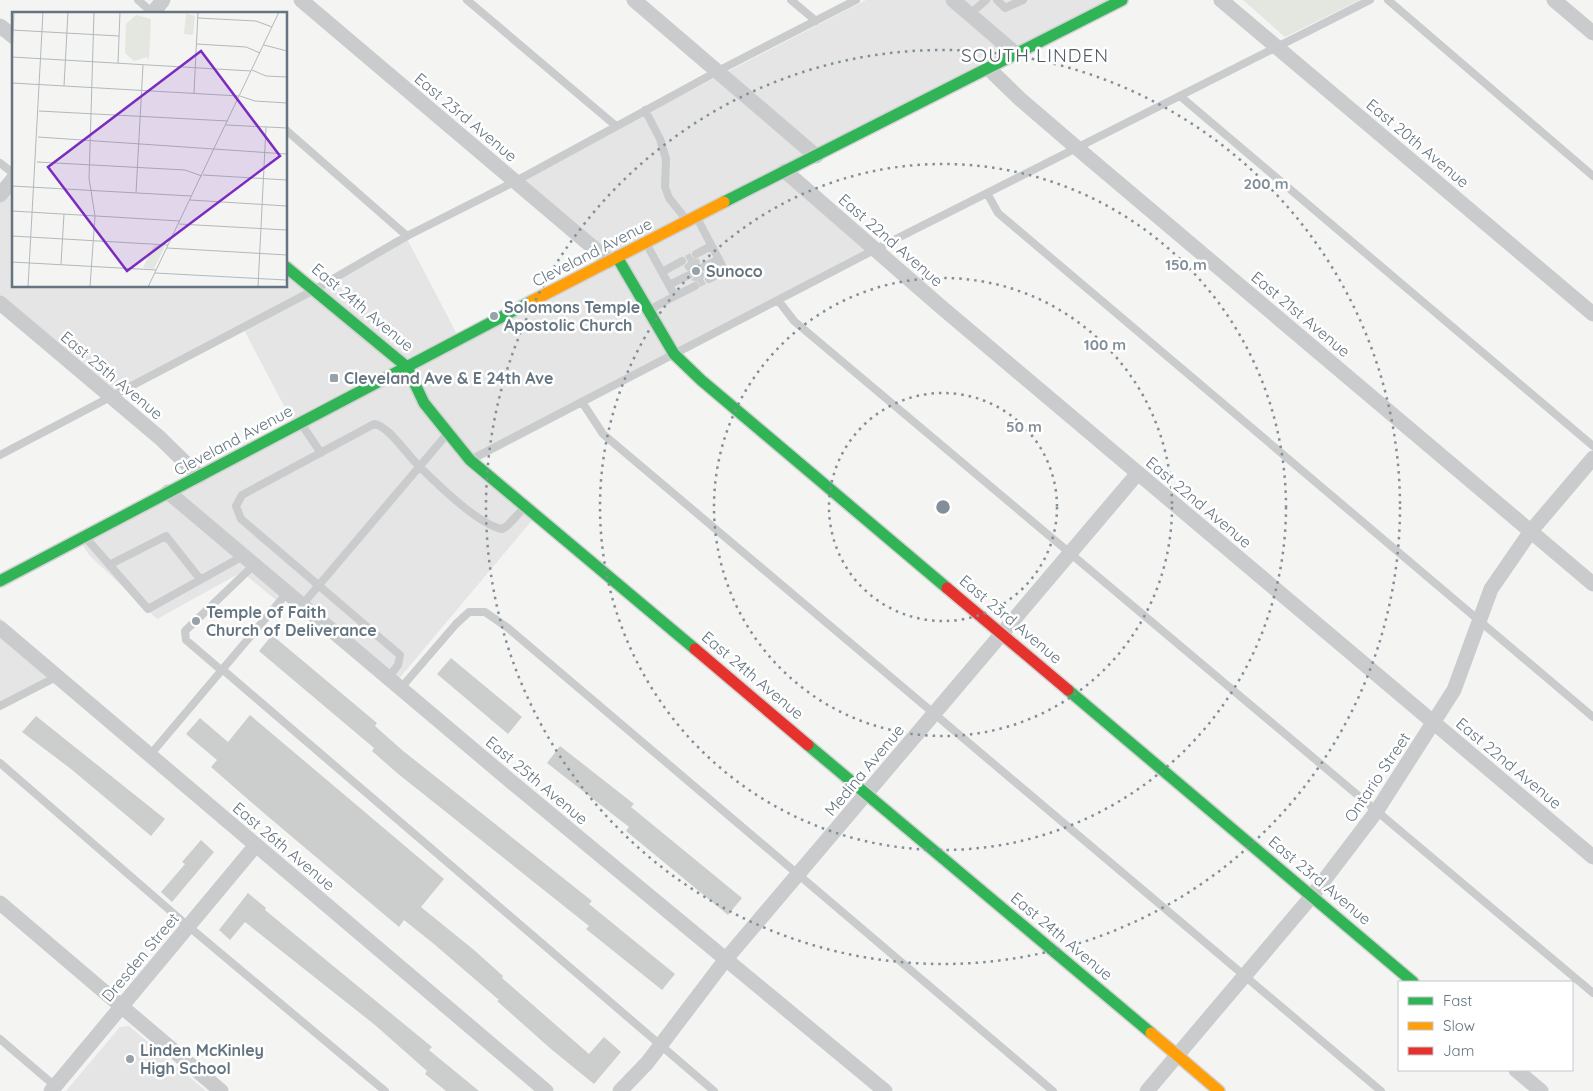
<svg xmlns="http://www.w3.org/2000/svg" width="1593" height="1091" viewBox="0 0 1593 1091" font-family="Quicksand,sans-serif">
<rect width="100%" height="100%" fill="#f4f4f2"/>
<path fill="#e4e5e4" d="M866,0H1121L783,170L877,252L471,465L533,519L392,687L281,594L276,600L242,572L157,619L89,555L79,539L295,427L242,326L105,397L0,304V196L14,179V286H286V267L311,288L406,237L461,342L605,264L512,183Z
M0,618L65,675L0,709Z
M129,1026L206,1091H66L120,1027Z"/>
<path fill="#e4e6e0" d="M1243,0H1360L1285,37Z"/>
<path fill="#cccecd" d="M690,253L693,258L699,259L700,262L698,270L706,274L703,279L706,284L700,287L698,282L691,280L695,276L694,272L686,270L684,266L688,262L685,256Z
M272,635L377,723L375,726L402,750L592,901L589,904L675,974L662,990L586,929L589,926L397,773L372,751L374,748L259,651Z
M451,658L522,717L508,734L437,674Z
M250,715L444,879L421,907L474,950L503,976L502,978L589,1054L604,1037L621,1052L594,1084L551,1049L497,1001L499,1000L434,944L404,920L399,927L265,814L211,767L217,760L186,734L200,718L228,742Z
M36,716L165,819L151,836L71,769L22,732Z
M560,746L634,804L631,807L742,898L728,915L626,831L629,827L547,763Z
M201,840L214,852L172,902L161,892L185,864L182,862Z
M248,893L266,908L265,910L432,1047L429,1050L479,1091H446L425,1074L427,1071L375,1025L245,922L230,940L219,930Z"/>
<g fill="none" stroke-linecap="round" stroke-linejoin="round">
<defs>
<path id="fast" d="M724,202L1122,0
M617,257L674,354L701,380L947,588
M286,267L407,367L424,403L470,460L695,649
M0,581L532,301
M1068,690L1413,982
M808,745L1151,1033"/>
<path id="slow" d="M532,301L724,202
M1151,1033L1219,1091"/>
<path id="jam" d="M947,588L1068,690
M695,649L808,745"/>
</defs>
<use href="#fast" stroke="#d0d1d2" stroke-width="14"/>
<use href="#slow" stroke="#d0d1d2" stroke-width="14"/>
<use href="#jam" stroke="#d0d1d2" stroke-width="14"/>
<path stroke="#cacbcc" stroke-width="8" d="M138,0L154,14
M467,0L616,126
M791,0L816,21
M997,0L1005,8L1023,0
M1388,0L1593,176
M970,14L986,0
M1180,96L1593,446
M645,110L660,139L666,159L665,187L669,198L685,218
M286,130L407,236
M0,163L14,174
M987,193L998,213L1593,717
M697,218L725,271L709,279
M647,245L675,296L649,310
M696,254L711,246
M703,267L719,259
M662,272L682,261
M669,285L689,275
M675,296L695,286
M778,300L794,321L1593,993
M582,402L603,434L1381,1091
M302,425L321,453
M0,455L314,290L407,236L516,181L718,71L856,0
M472,459L874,250L1370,0
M86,538L148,609L243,556
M109,565L166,536L200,579
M302,605L448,433
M222,669L714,1091
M221,670L186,640L185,631L254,565
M388,678L398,665L400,655L241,519L236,506L242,495L374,424C389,426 407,455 419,466C436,483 479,525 502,529L507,526L524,508
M400,689L456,624L469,612H485L508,628L1053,1091
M0,706L58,676
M150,755L287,593
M0,763L188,926L385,1091
M0,1039L55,1086"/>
<path stroke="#cacbcc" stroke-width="15" d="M301,0L609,261
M634,0L816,156
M953,0L1016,54
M1221,0L1593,314
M1554,0L1593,33
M152,14L163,0
M0,26L14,37
M988,68L1020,99L1077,148L1593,584
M785,171L940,306L1593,857
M0,195L14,178
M0,303L160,438L199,476
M168,492L508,779L885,1091
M0,628L546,1091
M0,903L221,1091
M1516,1070L1541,1091
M51,1091L256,845
M620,1091L647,1063L726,959L1138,473
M1147,1091L1312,896L1376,812L1454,690L1491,589L1531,531L1593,458"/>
<use href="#fast" stroke="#30b455" stroke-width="11"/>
<use href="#slow" stroke="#ff9f0a" stroke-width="11"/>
<use href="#jam" stroke="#e5322d" stroke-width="11"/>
</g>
<g fill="none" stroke="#828f99" stroke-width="2.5" stroke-dasharray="2.5 5">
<circle cx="943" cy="507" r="114"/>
<circle cx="943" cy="507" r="229"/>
<circle cx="943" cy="507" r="343"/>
<circle cx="943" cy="507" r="457"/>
</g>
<g fill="#96a1a9" stroke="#fff" stroke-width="2">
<circle cx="696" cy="271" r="5"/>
<circle cx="494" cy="316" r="5"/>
<rect x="329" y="373" width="10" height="10" rx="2.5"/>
<circle cx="196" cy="621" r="5"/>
<circle cx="130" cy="1059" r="5"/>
</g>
<g text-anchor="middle" stroke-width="5" stroke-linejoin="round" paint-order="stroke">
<g font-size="16" fill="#647581" stroke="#fff">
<text transform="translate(466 117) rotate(40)" y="6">East 23rd Avenue</text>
<text transform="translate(1418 143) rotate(40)" y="6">East 20th Avenue</text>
<text transform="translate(891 240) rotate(41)" y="6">East 22nd Avenue</text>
<text transform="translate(592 252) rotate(-27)" y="6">Cleveland Avenue</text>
<text transform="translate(363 307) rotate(40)" y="6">East 24th Avenue</text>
<text transform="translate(1301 314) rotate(40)" y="6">East 21st Avenue</text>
<text transform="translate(112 375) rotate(40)" y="6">East 25th Avenue</text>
<text transform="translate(233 440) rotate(-28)" y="6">Cleveland Avenue</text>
<text transform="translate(1199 502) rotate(40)" y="6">East 22nd Avenue</text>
<text transform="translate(1011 619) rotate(40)" y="6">East 23rd Avenue</text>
<text transform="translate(753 675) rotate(40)" y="6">East 24th Avenue</text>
<text transform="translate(1509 763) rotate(40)" y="6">East 22nd Avenue</text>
<text transform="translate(864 770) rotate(-50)" y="6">Medina Avenue</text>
<text transform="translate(1377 777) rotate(-56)" y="6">Ontario Street</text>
<text transform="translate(537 780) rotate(40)" y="6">East 25th Avenue</text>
<text transform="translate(284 846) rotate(40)" y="6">East 26th Avenue</text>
<text transform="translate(1320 880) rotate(40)" y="6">East 23rd Avenue</text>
<text transform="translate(1062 936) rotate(40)" y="6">East 24th Avenue</text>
<text transform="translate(140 957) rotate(-50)" y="6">Dresden Street</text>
</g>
<g font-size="16" font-weight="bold" fill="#647581" stroke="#fff" text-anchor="start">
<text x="706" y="277">Sunoco</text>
<text x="504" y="313">Solomons Temple<tspan x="504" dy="18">Apostolic Church</tspan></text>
<text x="344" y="384">Cleveland Ave &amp; E 24th Ave</text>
<text x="206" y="618">Temple of Faith<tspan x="206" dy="18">Church of Deliverance</tspan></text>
<text x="140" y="1056">Linden McKinley<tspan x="140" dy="18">High School</tspan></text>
</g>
<g font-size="19" letter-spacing="1" fill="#525e67" stroke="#fff">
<text x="1035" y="62">SOUTH LINDEN</text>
</g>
</g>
<g transform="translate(12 12)">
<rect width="275" height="275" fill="#f4f4f2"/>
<path d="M174,2L183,4L181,23L172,22ZM124,3L139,7L137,48L135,45L122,49L113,41L114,12ZM142,233L153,234L142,257L131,256Z" fill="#e4e6e0"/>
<path fill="none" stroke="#b1b9be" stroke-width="1" d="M186,6L244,9L260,15M0,18L107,24M185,32L234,35L248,41M252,33L275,39M0,45L239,59M0,46L2,0M106,51L108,0M240,58L254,64L275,65M0,71L227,84M52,74L56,0M182,81L186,0M228,84L243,89L275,91M27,99L216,109M79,102L82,0M214,113L275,116M26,125L275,142M25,150L173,158L190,164M191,163L275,168M0,174L179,184M124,181L131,53M178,188L275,194M0,199L168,209M167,212L275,218M0,224L156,233M155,236L275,243M0,250L144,258M49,252L52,202M143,261L274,268M16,275L31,0M78,275L83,204L77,166L79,102M136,275L267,0M246,275L254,115"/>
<path fill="#7b2cbf" fill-opacity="0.15" stroke="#7b2cbf" stroke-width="2.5" d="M189,39L268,144L115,259L36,155Z"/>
<rect width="275" height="275" fill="none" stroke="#647581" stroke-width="2.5"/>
</g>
<circle cx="943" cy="507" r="8" fill="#828f99" stroke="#fff" stroke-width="2.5"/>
<g font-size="15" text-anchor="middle" font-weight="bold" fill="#828f99" stroke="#fff" stroke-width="5" stroke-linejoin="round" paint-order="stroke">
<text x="1266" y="189">200 m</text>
<text x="1186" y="270">150 m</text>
<text x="1105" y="350">100 m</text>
<text x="1024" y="432">50 m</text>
</g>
<rect x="1398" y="981" width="175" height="90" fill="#ffffff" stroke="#c1c8cd"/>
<rect x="1408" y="997" width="25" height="8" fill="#30b455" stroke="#c1c8cd"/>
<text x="1443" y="1006" font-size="15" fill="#647581">Fast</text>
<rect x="1408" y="1022" width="25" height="8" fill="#ff9f0a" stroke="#c1c8cd"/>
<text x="1443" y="1031" font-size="15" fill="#647581">Slow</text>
<rect x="1408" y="1047" width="25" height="8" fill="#e5322d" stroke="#c1c8cd"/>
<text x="1443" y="1056" font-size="15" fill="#647581">Jam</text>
</svg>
